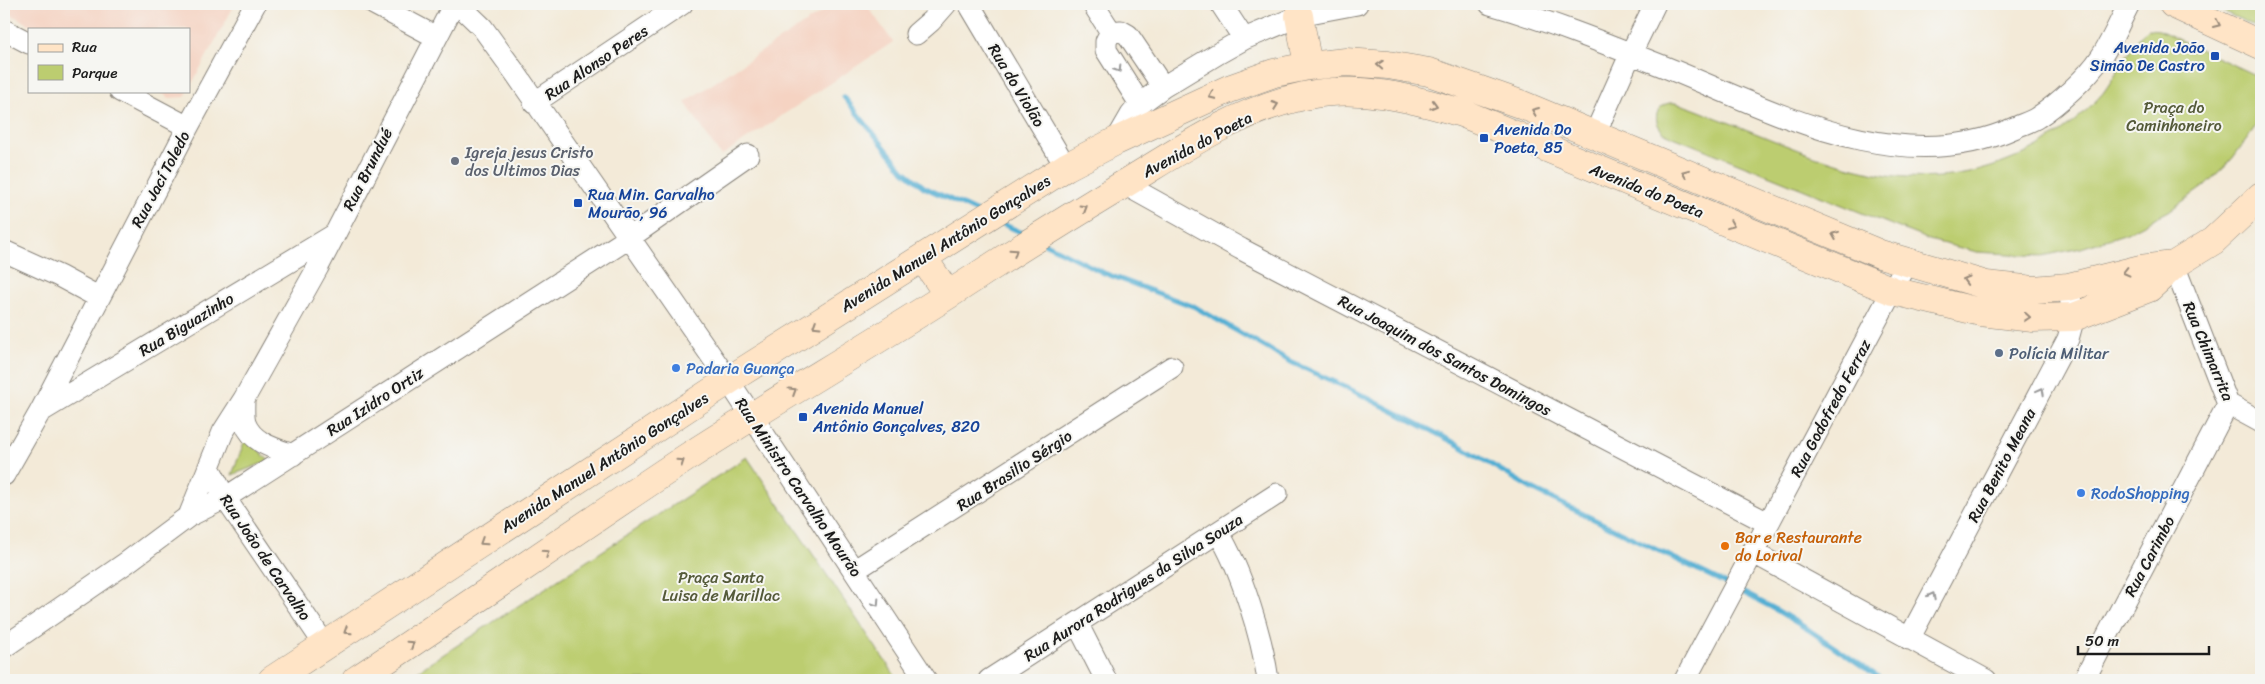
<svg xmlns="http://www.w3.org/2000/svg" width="2265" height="684" viewBox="0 0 2265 684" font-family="Sriracha,sans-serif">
<rect width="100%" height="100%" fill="#f6f6f2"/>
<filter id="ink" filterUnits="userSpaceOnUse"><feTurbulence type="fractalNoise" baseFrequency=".02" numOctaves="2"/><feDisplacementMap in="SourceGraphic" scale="10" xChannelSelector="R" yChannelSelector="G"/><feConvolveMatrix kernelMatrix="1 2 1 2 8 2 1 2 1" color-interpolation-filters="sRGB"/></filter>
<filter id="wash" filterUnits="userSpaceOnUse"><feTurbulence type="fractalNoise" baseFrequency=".0096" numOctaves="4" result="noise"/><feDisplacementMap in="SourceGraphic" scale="20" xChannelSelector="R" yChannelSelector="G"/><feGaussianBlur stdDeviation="1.12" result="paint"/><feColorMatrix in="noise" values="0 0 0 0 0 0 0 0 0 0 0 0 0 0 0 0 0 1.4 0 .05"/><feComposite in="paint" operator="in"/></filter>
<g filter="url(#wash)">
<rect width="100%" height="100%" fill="#f3ead8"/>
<path fill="#f5d3c2" d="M4,4H235L189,89V29H38L4,11Z
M834,4H866L893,42L721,156L685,102Z
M158,91H188L185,97L170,98Z"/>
<path fill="#bccd70" stroke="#6c7446" d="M2207,4H2261V29Z
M2149,29L2159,30L2261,78V119L2232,159L2203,187L2169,211L2127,233L2081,248L2042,256L1977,252L1929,240L1666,134C1650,123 1655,101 1675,103C1692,107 1708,115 1725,121C1805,152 1881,191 1969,173C2000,166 2032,153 2058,134C2074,122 2090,108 2103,93C2114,79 2137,34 2149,29Z
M249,429L255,446L269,461L232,475Z
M747,457L898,680H404Z"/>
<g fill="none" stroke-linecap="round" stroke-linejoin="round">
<path stroke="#55afd3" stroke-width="5" d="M844,97L904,171L924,187L977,212
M996,221L1025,234
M1044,243L1104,273L1195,307L1293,363L1358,393L1457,444L1532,489L1731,586
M1738,590L1773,608L1809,630L1883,680"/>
</g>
</g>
<g filter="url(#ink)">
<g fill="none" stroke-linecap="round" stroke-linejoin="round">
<defs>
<path id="minor" d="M374,4L436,37
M458,4L482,27L516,74L728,380L926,680
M969,4L1066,167
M1093,4L1111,32
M1221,4L1244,39
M1490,4C1553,22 1614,47 1675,71C1779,114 1902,179 2014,128C2022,124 2031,122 2038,117C2058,104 2088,77 2101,57C2112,41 2120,21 2129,4
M4,30L29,43
M1111,32L1106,41V50L1140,104
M1111,32L1121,31L1128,35L1163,87
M916,34L931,21L946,4
M120,91L188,127
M534,103L682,4
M1594,136L1631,53L1655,4
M1116,141L1131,115L1140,104L1163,87L1219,53L1244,39L1304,14L1357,4
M1124,184L1241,249L1768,523
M4,251L59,276L98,297
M2174,265L2228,404L2261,422
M244,399C244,406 243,416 245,423C252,443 276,449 293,455
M40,412L332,236
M209,467L225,498L325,645
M4,475L40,412L188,127L255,4
M189,516L223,432L244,399L318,267L454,4
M1218,532C1241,569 1262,637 1268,680
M1752,552L1986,680
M855,570L1172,367
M1077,623L1106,680
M1909,639L2068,339L2074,317L2068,287
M4,647L126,563L189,516L225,498L629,238L748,155
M989,680L1277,494
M1685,680L1907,263
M2084,680L2228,404"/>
<path id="secondary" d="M2173,4L2261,45
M1299,16L1308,66
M923,258L948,295
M272,680L740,373L1066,167L1116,141L1229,89L1274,73L1308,66L1346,62L1388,65L1429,72L1520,104L1880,254L1986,285L2034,290L2068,287L2140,269L2174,265
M356,680C467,607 575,531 686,458C785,394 887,336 985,271C1030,242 1075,214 1121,186C1179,151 1237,110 1304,96C1358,84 1411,98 1462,113L1893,291L1980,312L2033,318L2074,317L2149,288L2174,265L2213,241L2261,196"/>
</defs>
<use href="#minor" stroke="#88837a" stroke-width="23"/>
<use href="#secondary" stroke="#88837a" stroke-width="29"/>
<use href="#minor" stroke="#fff" stroke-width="21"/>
<use href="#secondary" stroke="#ffe4c6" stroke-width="28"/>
</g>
<defs><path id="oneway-chevron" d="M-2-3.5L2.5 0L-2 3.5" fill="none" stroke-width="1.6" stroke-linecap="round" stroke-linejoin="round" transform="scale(1.25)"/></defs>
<g stroke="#998a7a">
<use href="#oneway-chevron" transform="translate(2217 24) rotate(25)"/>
<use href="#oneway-chevron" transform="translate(1380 65) rotate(-176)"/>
<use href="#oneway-chevron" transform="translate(1212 96) rotate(155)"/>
<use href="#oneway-chevron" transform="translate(1275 105) rotate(-20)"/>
<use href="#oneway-chevron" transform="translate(1434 105) rotate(16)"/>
<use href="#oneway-chevron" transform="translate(1535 111) rotate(-157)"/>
<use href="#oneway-chevron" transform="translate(1685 173) rotate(-158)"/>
<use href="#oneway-chevron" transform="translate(1084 208) rotate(-31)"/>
<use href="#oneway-chevron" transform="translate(1731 225) rotate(22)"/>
<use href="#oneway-chevron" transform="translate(1835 235) rotate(-158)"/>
<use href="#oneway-chevron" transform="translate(1014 252) rotate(-34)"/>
<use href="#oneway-chevron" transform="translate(2126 272) rotate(166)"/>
<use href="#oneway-chevron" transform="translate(1966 280) rotate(-164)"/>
<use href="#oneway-chevron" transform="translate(2027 317) rotate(5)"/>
<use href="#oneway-chevron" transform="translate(816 325) rotate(148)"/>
<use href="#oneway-chevron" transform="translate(793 391) rotate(-32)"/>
<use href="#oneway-chevron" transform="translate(681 462) rotate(-34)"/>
<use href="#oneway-chevron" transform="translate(483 542) rotate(147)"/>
<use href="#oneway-chevron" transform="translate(546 553) rotate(-34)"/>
<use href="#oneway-chevron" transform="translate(347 631) rotate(147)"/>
<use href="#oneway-chevron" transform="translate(411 644) rotate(-33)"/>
</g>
<g stroke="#999">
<use href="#oneway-chevron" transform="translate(1118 69) rotate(58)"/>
<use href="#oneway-chevron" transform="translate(2041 391) rotate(-62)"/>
<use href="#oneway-chevron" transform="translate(1932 596) rotate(-62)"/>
<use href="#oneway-chevron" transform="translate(876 603) rotate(57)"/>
</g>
</g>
<g fill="#1a4fb4" stroke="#f6f6f2" stroke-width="2">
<rect x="2210" y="51" width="10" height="10" rx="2.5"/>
<rect x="1479" y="133" width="10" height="10" rx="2.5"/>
<rect x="573" y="198" width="10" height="10" rx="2.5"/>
<rect x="798" y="412" width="10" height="10" rx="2.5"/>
</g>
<circle fill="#6b7280" stroke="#f6f6f2" stroke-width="2" cx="455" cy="161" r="5"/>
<circle fill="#5c6f8a" stroke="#f6f6f2" stroke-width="2" cx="1999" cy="353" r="5"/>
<g fill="#3f7fe0" stroke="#f6f6f2" stroke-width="2">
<circle cx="676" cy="368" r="5"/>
<circle cx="2081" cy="493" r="5"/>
</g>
<circle fill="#e8710a" stroke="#f6f6f2" stroke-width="2" cx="1725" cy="546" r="5"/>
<g text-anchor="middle" stroke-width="4" stroke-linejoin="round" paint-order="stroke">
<g font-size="16" fill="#164399" stroke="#f6f6f2" text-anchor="start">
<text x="2205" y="53" text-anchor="end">Avenida João<tspan x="2205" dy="18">Simão De Castro</tspan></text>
<text x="1494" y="135">Avenida Do<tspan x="1494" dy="18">Poeta, 85</tspan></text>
<text x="588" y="200">Rua Min. Carvalho<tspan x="588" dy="18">Mourão, 96</tspan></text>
<text x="813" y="414">Avenida Manuel<tspan x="813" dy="18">Antônio Gonçalves, 820</tspan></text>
</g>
<g font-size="16" fill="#1c1c1c" stroke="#f6f6f2">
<text transform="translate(596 62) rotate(-34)" y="6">Rua Alonso Peres</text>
<text transform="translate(1017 85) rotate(59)" y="6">Rua do Violão</text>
<text transform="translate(1197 144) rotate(-28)" y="6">Avenida do Poeta</text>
<text transform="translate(367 169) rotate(-63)" y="6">Rua Brundué</text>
<text transform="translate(160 179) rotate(-62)" y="6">Rua Jací Toledo</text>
<text transform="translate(1647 190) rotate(22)" y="6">Avenida do Poeta</text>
<text transform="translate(945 243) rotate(-32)" y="6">Avenida Manuel Antônio Gonçalves</text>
<text transform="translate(186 324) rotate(-31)" y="6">Rua Biguazinho</text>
<text transform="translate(2209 351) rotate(67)" y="6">Rua Chimarrita</text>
<text transform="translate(1445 355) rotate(28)" y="6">Rua Joaquim dos Santos Domingos</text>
<text transform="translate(375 401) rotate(-33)" y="6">Rua Izidro Ortiz</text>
<text transform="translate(1830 408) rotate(-62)" y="6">Rua Godofredo Ferraz</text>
<text transform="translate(604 462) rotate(-33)" y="6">Avenida Manuel Antônio Gonçalves</text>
<text transform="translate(2001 465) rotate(-62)" y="6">Rua Benito Meana</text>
<text transform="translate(1014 470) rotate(-33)" y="6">Rua Brasilio Sérgio</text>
<text transform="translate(799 487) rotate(56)" y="6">Rua Ministro Carvalho Mourão</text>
<text transform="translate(2149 556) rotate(-62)" y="6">Rua Carimbo</text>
<text transform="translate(266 557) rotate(56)" y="6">Rua João de Carvalho</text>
<text transform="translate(1133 587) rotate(-33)" y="6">Rua Aurora Rodrigues da Silva Souza</text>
</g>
<g font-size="16" fill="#545a39" stroke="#f6f6f2">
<text x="2174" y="113">Praça do<tspan x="2174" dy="18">Caminhoneiro</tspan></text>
<text x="721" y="583">Praça Santa<tspan x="721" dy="18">Luisa de Marillac</tspan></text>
</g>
<g font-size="16" fill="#5b616d" stroke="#f6f6f2" text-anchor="start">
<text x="465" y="158">Igreja jesus Cristo<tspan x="465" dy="18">dos Ultimos Dias</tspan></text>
</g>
<g font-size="16" fill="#4e5e75" stroke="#f6f6f2" text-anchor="start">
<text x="2009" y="359">Polícia Militar</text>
</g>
<g font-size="16" fill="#366cbe" stroke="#f6f6f2" text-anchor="start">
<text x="686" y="374">Padaria Guança</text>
<text x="2091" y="499">RodoShopping</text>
</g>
<g font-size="16" fill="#c56008" stroke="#f6f6f2" text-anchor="start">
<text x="1735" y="543">Bar e Restaurante<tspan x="1735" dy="18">do Lorival</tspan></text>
</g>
</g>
<rect width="2265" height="684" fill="none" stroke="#f6f6f2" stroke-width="20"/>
<rect x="28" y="28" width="162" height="65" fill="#f6f6f2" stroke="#9f9f9c"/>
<rect x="38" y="44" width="25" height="8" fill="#ffe4c6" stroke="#9f9f9c"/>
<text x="72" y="52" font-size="15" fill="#1c1c1c">Rua</text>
<rect x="38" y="65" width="25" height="15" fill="#bccd70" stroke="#9f9f9c"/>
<text x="72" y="78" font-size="15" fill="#1c1c1c">Parque</text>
<path d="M2078 646v8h131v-8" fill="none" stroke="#1c1c1c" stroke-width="2.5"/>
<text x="2085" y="646" font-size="15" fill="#1c1c1c" stroke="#f6f6f2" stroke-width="4" paint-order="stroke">50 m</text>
</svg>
